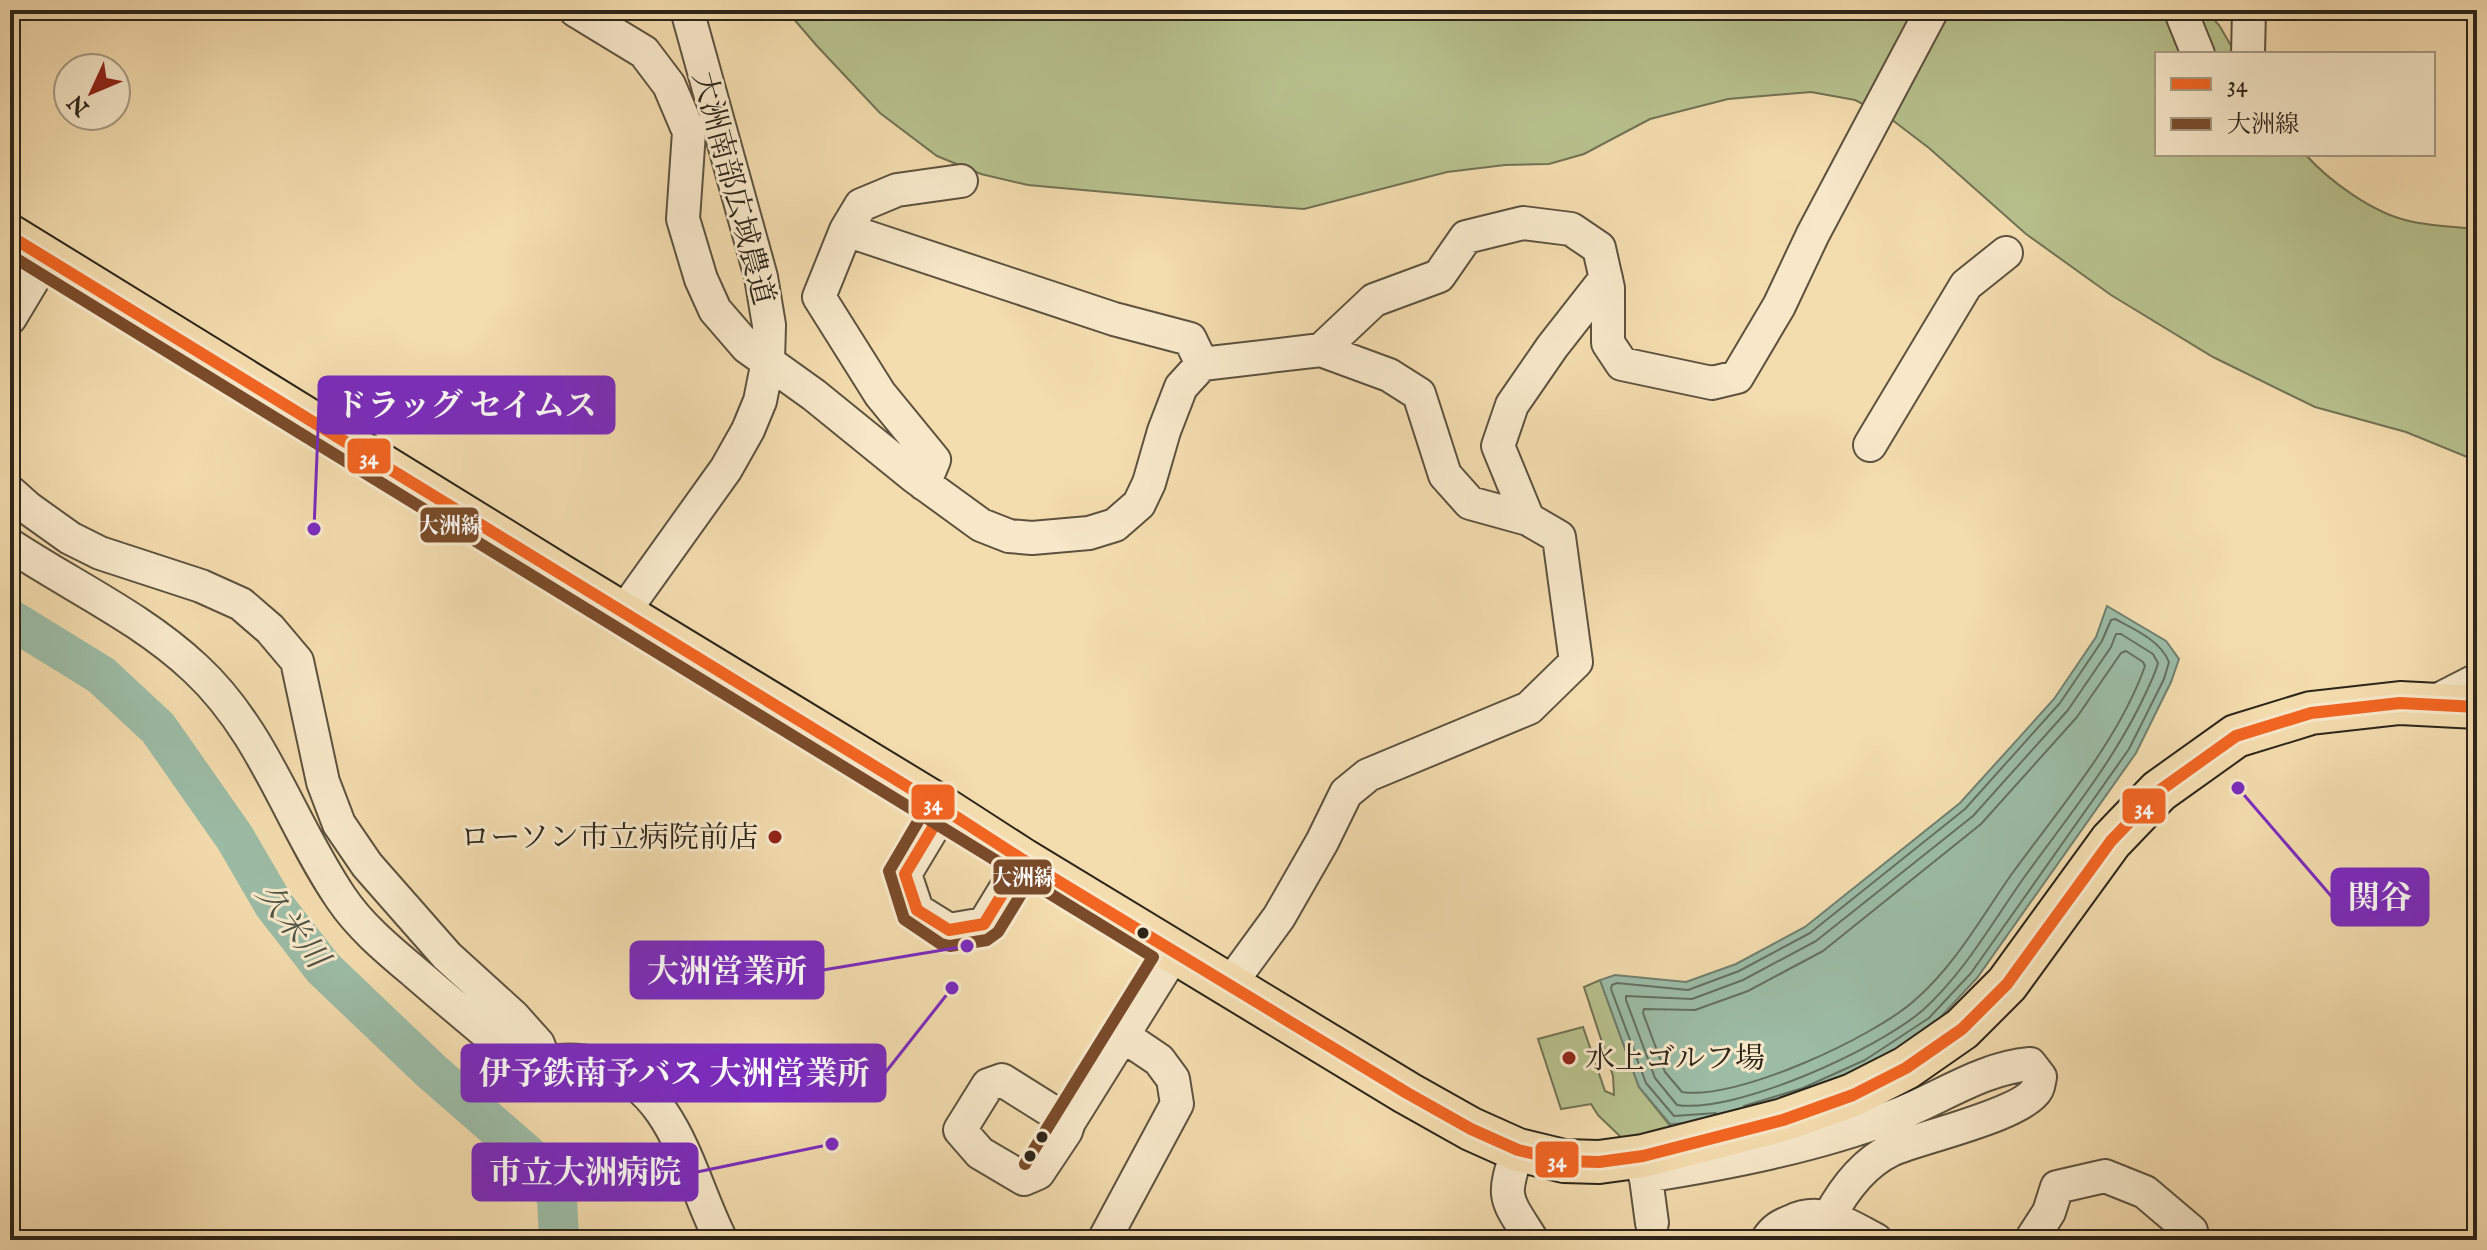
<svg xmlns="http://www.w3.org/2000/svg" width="2487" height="1250" viewBox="0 0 2487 1250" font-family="'IM FELL English','Noto Serif JP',serif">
<rect width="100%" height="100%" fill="#f3dcae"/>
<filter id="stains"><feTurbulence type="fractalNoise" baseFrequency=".0025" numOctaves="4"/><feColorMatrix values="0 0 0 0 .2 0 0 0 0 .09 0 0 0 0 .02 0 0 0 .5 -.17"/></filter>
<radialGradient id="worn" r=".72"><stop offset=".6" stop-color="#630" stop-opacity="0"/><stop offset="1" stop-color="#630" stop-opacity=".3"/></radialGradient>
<path fill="#b7c18d" stroke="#727253" stroke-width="2" d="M786,10H2205L2219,25L2236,54H2157V154H2305C2329,181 2373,213 2409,221C2431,226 2455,227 2477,229V461L2406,432L2315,407L2213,357L2111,295L2026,234L1929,148L1887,116L1855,100L1811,92L1728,99L1650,119L1584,154L1549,164L1505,165L1447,172L1304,209L1226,203L1028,185L981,174L937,156L880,113L817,46Z
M1600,980L1639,1087L1680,1138L1626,1142L1598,1115L1591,1104L1561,1109L1538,1039L1583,1027L1605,1091L1614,1095L1613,1076L1584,987Z"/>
<path fill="#9cbca6" stroke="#707f6e" stroke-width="2" d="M2107,606L2166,641L2179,659L2171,682L2136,753L1977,978L1934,1024L1869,1066L1805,1096L1724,1121L1670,1124L1639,1087L1600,980L1615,975L1686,982L1736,964L1805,927L1960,803L2054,699L2096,637Z"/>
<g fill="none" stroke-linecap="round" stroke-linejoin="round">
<path stroke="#647060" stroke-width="2" d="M2116,634H2121L2153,654L2158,663C2154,678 2146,692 2139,707C2108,769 2063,823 2023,879C1992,923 1964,973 1923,1010C1878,1049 1736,1114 1677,1105L1655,1078L1626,1000V996L1692,999L1743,980L1816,941L1973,816L2068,710L2111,647Z
M2126,651L2143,662L2145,666C2118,742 2058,810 2011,875C1981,918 1955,965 1915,1000C1874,1037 1736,1101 1682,1092L1665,1072L1643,1013L1644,1009L1695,1010L1748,991L1823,951L1981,824L2077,717L2121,653Z
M1716,1113L1674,1116L1646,1083L1611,989L1612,985L1617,983L1688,990L1739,971L1810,933L1965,809L2060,703L2102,641L2111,620L2115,619C2134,629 2161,641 2169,662L2164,679L2129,749L1971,973L1929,1018L1865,1060L1803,1088L1744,1106"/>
<path stroke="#9cbca6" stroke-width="40" d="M10,619L101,675L158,728L235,838L274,905L323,968L431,1071L539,1165L557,1198L559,1240"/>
<defs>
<path id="minor" d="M575,10L644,52L669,85L689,132L683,219L701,279L715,310L747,347L814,395L915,477L981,525L1009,536L1032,538L1089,533L1115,525L1139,504L1149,483L1164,431L1181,387L1202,364L1321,350L1389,375L1419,394L1445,475L1470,503L1528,519L1559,537L1576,662L1529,708L1368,775L1346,793L1322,842L1279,917L1230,984
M2182,10L2183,17L2198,54
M2248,54L2249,10
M846,230L861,205L897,190L961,181
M10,318L46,258
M1321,350L1374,300L1439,276L1466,237L1523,223L1571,229L1599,248L1608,288V343L1622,364L1712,383L1737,377L1779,306L1813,234L1932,10
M1870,445L1966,285L2006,253
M924,484L934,460L880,394L819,297L846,230L1114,319L1190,339L1202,364
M10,492L28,508L70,538L100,553L201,586L241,604L270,629L297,661L323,782L339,824L367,865L447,956L513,1016L538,1044L545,1062
M1528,519L1498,446L1512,405L1552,347L1606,278
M10,545C72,586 142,618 196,669C264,732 290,823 341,898C361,928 391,952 418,975C455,1007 492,1038 529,1068C551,1060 574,1058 596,1064C675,1084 689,1178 721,1240
M623,613L726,469L748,430L760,401L768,361L769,325L761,277L687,10
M2430,704L2477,680
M944,809L905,874L917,910L949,930L984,924L1023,860
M1069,1122L1002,1080L988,1085L960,1130L980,1153L1024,1179L1038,1173L1066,1131L1069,1122L1175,952
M1518,1150C1501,1199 1505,1197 1532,1240
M1643,1156L1652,1223
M1645,1176C1728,1163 1816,1146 1894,1116C1939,1099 1982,1068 2030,1064L2040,1077C2039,1081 2039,1085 2037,1089C2023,1115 1920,1137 1891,1150C1864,1163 1843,1191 1829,1217
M1104,1240L1177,1104L1173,1079L1159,1060L1122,1035
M1767,1240C1774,1229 1780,1226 1792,1221C1822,1206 1849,1226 1876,1240
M2031,1240L2049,1212L2057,1187L2105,1176L2145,1192L2191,1231L2193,1240"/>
<path id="major" d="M10,236L561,576L944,809L1023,860L1407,1093L1471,1129L1518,1150L1564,1161L1599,1162L1643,1156L1783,1120L1853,1095L1906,1068L1962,1029L2007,984L2111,841L2159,791L2236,736L2311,713L2400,703L2477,707"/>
</defs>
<use href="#minor" stroke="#5e523e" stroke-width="36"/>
<use href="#major" stroke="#2d2419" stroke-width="46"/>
<use href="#minor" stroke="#f7e8ca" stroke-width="32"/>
<use href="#major" stroke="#f3dcae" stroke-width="42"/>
<defs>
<path id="bus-1" d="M10,236L944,809L1023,860L1407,1093L1471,1129L1518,1150L1564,1161L1599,1162L1643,1156L1783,1120L1853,1095L1906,1068L1962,1029L2007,984L2111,841L2159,791L2236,736L2311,713L2400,703L2477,707
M944,809L905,874L917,910L949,930L984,924L1023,860"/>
<path id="bus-2" d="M10,255L1153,957L1025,1164
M930,801L889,871L904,919L941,944L950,946L987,940L998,932L1037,868"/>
</defs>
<use href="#bus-1" stroke="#f7e8ca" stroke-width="18"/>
<use href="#bus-2" stroke="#f7e8ca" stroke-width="18"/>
<use href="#bus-1" stroke="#f26522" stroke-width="12"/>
<use href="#bus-2" stroke="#7a4b2a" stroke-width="12"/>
</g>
<g fill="#8f2418" stroke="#f7e8ca" stroke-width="3">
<circle cx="775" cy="837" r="8"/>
<circle cx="1569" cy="1058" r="8"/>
</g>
<g fill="#2d2419" stroke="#f7e8ca" stroke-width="3">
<circle cx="1143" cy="933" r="7"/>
<circle cx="1042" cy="1137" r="7"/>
<circle cx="1030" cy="1156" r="7"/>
</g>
<g text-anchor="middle" stroke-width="6" stroke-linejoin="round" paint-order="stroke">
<g font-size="30" fill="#2d2419" stroke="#f7e8ca">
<text transform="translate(734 188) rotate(75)" y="10">大洲南部広域農道</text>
</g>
<g font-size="30" fill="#2d2419" stroke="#f7e8ca" text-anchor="end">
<text x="759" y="847">ローソン市立病院前店</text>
<text x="1585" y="1068" text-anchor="start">水上ゴルフ場</text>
</g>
<g font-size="32" font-style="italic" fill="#4e5243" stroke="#f7e8ca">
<text transform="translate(293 925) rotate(53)" y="11">久米川</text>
</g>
</g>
<path fill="none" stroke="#7b2cbf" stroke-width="3" d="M314 529L319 405M2238 788L2332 897M967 946L823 970M952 988L885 1073M832 1144L697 1172"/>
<g fill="#7b2cbf" stroke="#f7e8ca" stroke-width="3">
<circle cx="314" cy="529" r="8"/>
<circle cx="2238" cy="788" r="8"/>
<circle cx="967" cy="946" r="8"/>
<circle cx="952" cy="988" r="8"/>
<circle cx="832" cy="1144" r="8"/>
</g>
<g fill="#7b2cbf" stroke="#7b2cbf" stroke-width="3">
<rect x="319" y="377" width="295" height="56" rx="8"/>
<rect x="2332" y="869" width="96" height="56" rx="8"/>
<rect x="631" y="942" width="192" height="56" rx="8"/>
<rect x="462" y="1045" width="423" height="56" rx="8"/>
<rect x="473" y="1144" width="224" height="56" rx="8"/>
</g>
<g font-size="32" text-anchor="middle" font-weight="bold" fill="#fff">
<text x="466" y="416">ドラッグ セイムス</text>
<text x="2380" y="908">関谷</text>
<text x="727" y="982">大洲営業所</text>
<text x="674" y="1084">伊予鉄南予バス 大洲営業所</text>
<text x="585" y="1183">市立大洲病院</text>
</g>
<g stroke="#f7e8ca" stroke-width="3">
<rect x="346" y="437" width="46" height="38" rx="8" fill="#f26522"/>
<rect x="419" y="506" width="61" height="38" rx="8" fill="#7a4b2a"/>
<rect x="910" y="783" width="46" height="38" rx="8" fill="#f26522"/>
<rect x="2121" y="787" width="46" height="38" rx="8" fill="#f26522"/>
<rect x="992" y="858" width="61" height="38" rx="8" fill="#7a4b2a"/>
<rect x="1534" y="1140" width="46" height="39" rx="8" fill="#f26522"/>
</g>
<g font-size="22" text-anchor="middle" font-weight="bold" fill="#fff">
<text x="369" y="464">34</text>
<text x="450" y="533">大洲線</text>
<text x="933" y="810">34</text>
<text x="2144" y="814">34</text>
<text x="1023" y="885">大洲線</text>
<text x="1557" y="1167">34</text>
</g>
<rect width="2487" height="1250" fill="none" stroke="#f3dcae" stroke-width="40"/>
<rect x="12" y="12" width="2463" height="1226" fill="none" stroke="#2d2419" stroke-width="4"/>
<rect x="20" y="20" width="2447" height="1210" fill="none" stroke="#2d2419" stroke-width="2"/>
<rect x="2155" y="52" width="280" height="104" fill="#f7e8ca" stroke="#a69a83" stroke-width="2"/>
<rect x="2171" y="78" width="40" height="12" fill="#f26522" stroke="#a69a83" stroke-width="2"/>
<text x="2227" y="92" font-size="24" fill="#2d2419">34</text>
<rect x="2171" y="118" width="40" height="12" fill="#7a4b2a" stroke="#a69a83" stroke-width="2"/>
<text x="2227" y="132" font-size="24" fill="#2d2419">大洲線</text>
<g transform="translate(92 92) rotate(226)"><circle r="38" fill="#f7e8ca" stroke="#a69a83" stroke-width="2"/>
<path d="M0-6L14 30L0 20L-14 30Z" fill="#8f2418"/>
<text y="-12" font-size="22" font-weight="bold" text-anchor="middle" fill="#2d2419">N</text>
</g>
<rect width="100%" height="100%" filter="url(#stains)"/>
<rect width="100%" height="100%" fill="url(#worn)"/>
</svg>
